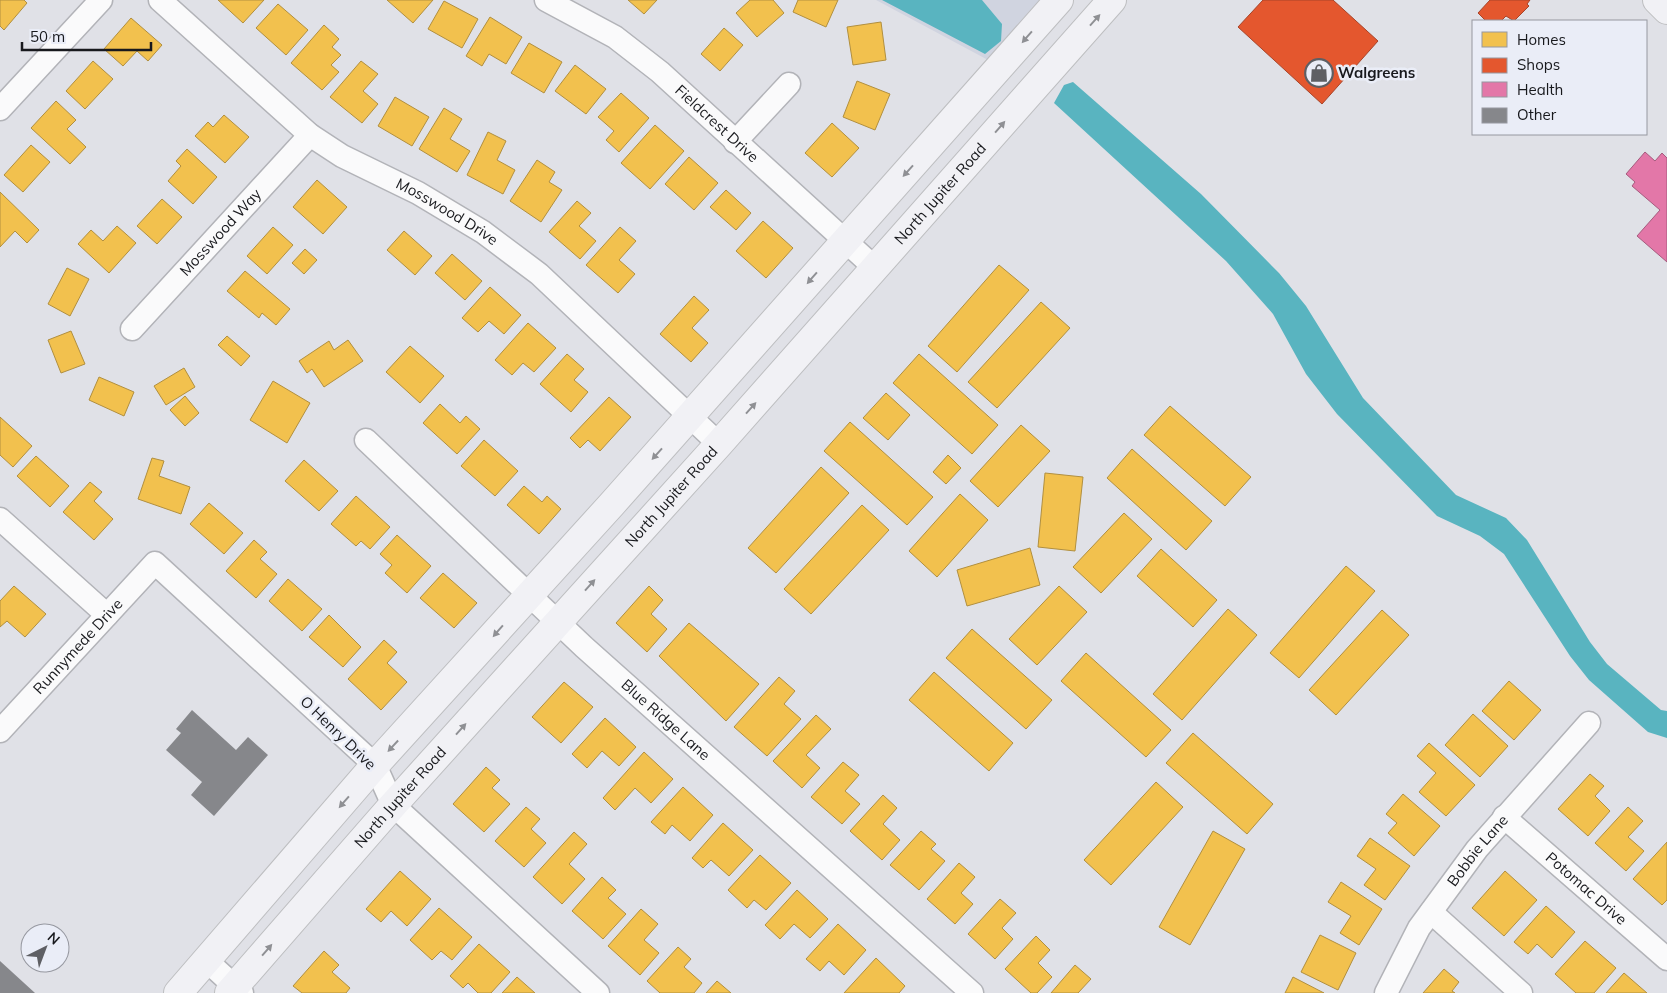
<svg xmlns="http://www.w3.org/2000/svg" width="1667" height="993" viewBox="0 0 1667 993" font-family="Mulish,sans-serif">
<rect width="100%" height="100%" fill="#e0e1e7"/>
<path fill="#d0d4e0" d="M876,0H1040L988,60Z"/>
<path fill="#59b4c0" d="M882,0H982L1002,24L1001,41L985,54Z
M1073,82L1201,194L1279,273L1306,306L1363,398L1456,495L1506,518L1527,540L1590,642L1607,664L1661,710L1667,711V738L1648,732L1589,680L1570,656L1504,554L1480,536L1437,516L1337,414L1306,374L1273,314L1226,261L1054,103L1064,85Z"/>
<path fill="#f2c14e" stroke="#b18f3f" d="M0,0H24L27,3L4,30L0,26Z
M218,0H264L243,23Z
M387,0H433L413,23Z
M628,0H657L644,14Z
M750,0H773L784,13L757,37L736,13Z
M798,0H838L826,27L793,12Z
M444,1L478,19L462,48L428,29Z
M278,4L308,30L286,55L256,28Z
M490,17L522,37L506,64L489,54L482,66L466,56Z
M131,18L162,45L148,61L137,51L123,66L104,49Z
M881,22L886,60L853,65L847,27Z
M324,25L339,39L332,47L341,55L331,65L339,72L322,90L291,63Z
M724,28L743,45L720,71L701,54Z
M529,43L562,62L544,93L511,73Z
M93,61L113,79L85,109L66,91Z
M361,61L378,74L363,91L378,104L362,123L330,97Z
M575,65L606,89L586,114L555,91Z
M857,81L890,94L875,130L843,117Z
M621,93L649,118L619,152L606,140L614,131L598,117Z
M395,97L429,117L412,146L378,126Z
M56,101L76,120L67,129L86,147L70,164L31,128Z
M444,108L462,119L450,139L470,151L457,172L419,149Z
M224,115L249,137L225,163L195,136L208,122L213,127Z
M832,123L859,148L832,177L805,153Z
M655,125L684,151L650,189L621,163Z
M488,132L506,141L497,160L515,170L503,194L467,175Z
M31,145L50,162L23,192L4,175Z
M187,149L217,177L193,204L168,181L181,166L176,161Z
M689,157L718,183L694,210L665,184Z
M537,160L555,172L549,182L562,190L541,222L510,201Z
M317,180L347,207L323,234L293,207Z
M726,190L751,213L736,230L710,207Z
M0,192L39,230L27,243L15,231L0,247Z
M162,199L182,217L157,244L137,226Z
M577,201L591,213L579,226L596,241L580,259L549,232Z
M763,221L793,248L766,278L736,251Z
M117,226L136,243L109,273L78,244L91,230L103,241Z
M273,227L293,245L267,274L247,256Z
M620,227L636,241L619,260L635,274L618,293L586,265Z
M404,231L432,256L415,275L387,250Z
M305,249L317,260L304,274L292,263Z
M452,254L482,281L465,300L435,273Z
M999,265L1029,290L957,372L928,346Z
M67,268L89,279L70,316L48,304Z
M245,271L290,309L276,325L262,313L259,318L227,291Z
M490,287L521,315L504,334L489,321L478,332L462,318Z
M694,296L709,310L692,328L708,343L691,362L660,334Z
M1041,302L1070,328L997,408L968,382Z
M528,323L556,348L534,372L523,363L512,375L495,360Z
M71,331L85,364L61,373L48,340Z
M227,336L250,356L241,366L218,345Z
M348,340L363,361L324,387L312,369L307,373L299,361L329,341L334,350Z
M410,346L444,376L420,403L386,372Z
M567,354L584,369L574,380L588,392L571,412L540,384Z
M919,354L998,425L972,454L893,383Z
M184,368L195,387L166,405L154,386Z
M99,377L134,392L124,416L89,400Z
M273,381L310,403L287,443L250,420Z
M886,393L910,415L888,440L863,418Z
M185,396L199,413L185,426L170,410Z
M609,397L631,417L600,451L588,440L580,448L570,438Z
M440,404L460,423L466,416L480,429L457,454L423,423Z
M1170,406L1251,477L1225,506L1144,435Z
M0,417L32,446L13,467L0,455Z
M850,422L933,497L907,525L824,451Z
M1021,425L1050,451L998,507L970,481Z
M484,440L518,471L495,496L461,466Z
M1132,449L1212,521L1186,550L1107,478Z
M948,455L961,468L946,484L933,472Z
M36,456L69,486L50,507L17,476Z
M152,458L164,461L159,476L190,487L181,514L138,499Z
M304,460L338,491L319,511L285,481Z
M821,467L849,493L776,573L748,548Z
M1045,473L1083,477L1075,551L1038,547Z
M90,482L102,492L94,501L113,519L94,540L63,512Z
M524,486L542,502L547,496L561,509L539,534L507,505Z
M960,494L988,520L937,577L909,551Z
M356,496L390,527L370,549L361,541L356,546L331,524Z
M209,503L243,533L224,554L190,524Z
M862,505L889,530L811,614L784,589Z
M1124,513L1152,539L1101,593L1073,567Z
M397,535L431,566L407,593L385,573L392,565L380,554Z
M254,540L267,552L260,559L277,574L256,598L226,571Z
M1030,548L1040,585L967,606L957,570Z
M1161,549L1217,600L1193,627L1137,576Z
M1346,566L1375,591L1299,678L1270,653Z
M443,573L477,603L454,628L420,598Z
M288,579L322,609L302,631L269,601Z
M14,586L46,614L25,637L7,621L0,627V601Z
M649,586L663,600L651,614L667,629L647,652L616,623Z
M1059,586L1087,612L1037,665L1009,639Z
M1228,609L1257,635L1182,720L1153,694Z
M1382,610L1409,635L1336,715L1309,690Z
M329,615L361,647L343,667L309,637Z
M689,623L759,684L726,721L659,656Z
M972,629L1052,700L1026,729L946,658Z
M384,640L397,652L387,663L407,682L381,710L348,679Z
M1086,653L1171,730L1146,757L1061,681Z
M934,672L1013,743L989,771L909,700Z
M779,677L795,691L784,704L801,719L767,756L734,727Z
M1509,681L1541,710L1514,740L1482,711Z
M564,682L593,707L561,743L532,717Z
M1473,714L1508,746L1480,777L1445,745Z
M816,715L831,729L806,755L820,768L802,788L773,761Z
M605,718L636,747L619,766L602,751L587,768L572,754Z
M1193,733L1273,804L1247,834L1166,763Z
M1429,743L1475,785L1446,816L1419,792L1436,773L1417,756Z
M644,752L673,779L651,803L635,788L615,810L603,798Z
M843,762L859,775L845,791L860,804L842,824L811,797Z
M486,767L500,780L492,788L510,804L484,832L453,804Z
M1590,774L1604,786L1595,796L1610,811L1588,836L1558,809Z
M1156,782L1183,807L1111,885L1084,860Z
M683,787L713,815L690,841L672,825L665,834L651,822Z
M1403,794L1440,826L1414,856L1388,833L1397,823L1386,814Z
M883,795L897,808L883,824L900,840L882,860L850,831Z
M526,807L540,819L531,829L546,843L524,867L495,841Z
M1628,807L1643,821L1628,837L1644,851L1626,871L1595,843Z
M723,823L753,850L729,876L711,860L703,868L692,858Z
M921,831L936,844L931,849L945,861L919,890L890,865Z
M1213,831L1245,849L1190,945L1159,927Z
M574,832L587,844L569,864L585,879L562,904L533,877Z
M1370,838L1410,866L1385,900L1364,885L1376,869L1357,856Z
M1667,842V900L1662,905L1633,879Z
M760,855L791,883L766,910L754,900L747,908L728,890Z
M959,863L975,877L961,893L973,904L955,924L927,899Z
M400,871L431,899L407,926L391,911L381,922L366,909Z
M1505,871L1537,900L1504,936L1472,908Z
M602,877L616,890L608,898L626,914L603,939L572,911Z
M1341,882L1382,909L1359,945L1340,933L1351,916L1328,902Z
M797,890L828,919L810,938L794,924L780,939L765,925Z
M1000,899L1016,913L1002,928L1013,939L995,959L968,934Z
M1546,906L1575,932L1552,958L1537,944L1528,954L1514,942Z
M439,908L472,937L452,960L441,951L432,960L410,940Z
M641,909L658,924L644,940L659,953L640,975L608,946Z
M838,924L866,950L844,975L829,961L820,971L806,959Z
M1320,935L1356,953L1338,990L1301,972Z
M1036,936L1050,950L1038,963L1052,977L1037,993H1031L1005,969Z
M1585,941L1616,968L1594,993H1576L1555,974Z
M479,944L510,972L491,993H478L468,983L463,988L450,976Z
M678,947L691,959L684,967L702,983L694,993H660L647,981Z
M324,951L339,965L332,972L350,988L346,993H302L293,986Z
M876,958L905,986L899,993H844Z
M1075,965L1091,979L1078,993H1051Z
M1444,969L1459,982L1452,991L1455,993H1423Z
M1624,973L1647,993H1606Z
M517,977L535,993H502Z
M1293,977L1324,993H1285Z
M717,981L731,993H706Z"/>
<path fill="#e4572e" stroke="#a74429" d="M1263,0H1333L1378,41L1322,104L1238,27Z
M1490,0H1530L1527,4L1529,6L1514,21L1506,16L1501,21H1486L1478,13Z"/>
<path fill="#e377a8" stroke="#a65b7e" d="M1645,152L1655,161L1662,153L1667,158V262L1637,236L1660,210L1632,186L1635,182L1626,174Z"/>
<path fill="#86878b" d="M192,710L236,750L248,737L268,755L214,816L191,795L202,782L166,750L181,733L176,729Z
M0,961L35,993H0Z"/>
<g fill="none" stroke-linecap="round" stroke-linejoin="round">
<defs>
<g id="minor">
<path id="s1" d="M160,0L310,135L342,156L418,193L483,232L539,274L719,444"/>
<path id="s2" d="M546,0L615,37L660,72L875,268"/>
<path d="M0,109L101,0"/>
<path d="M735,142L789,84"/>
<path id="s3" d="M132,329L310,135"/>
<path id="s4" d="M366,440L584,647L972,993"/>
<path d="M0,519L107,615"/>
<path id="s5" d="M0,731L155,563L375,765L393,805L598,993"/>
<path id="s6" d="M1504,817L1667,959"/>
<path d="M1431,912L1521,993"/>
<path d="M207,961L242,993"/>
<path id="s7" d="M1386,993L1419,928L1477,849L1589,723"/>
</g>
<g id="major">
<path d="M1657,0L1667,10"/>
<path d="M178,993L375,765L612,504L1059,0"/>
<path id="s8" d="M229,993L393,805L719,444L1112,0"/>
</g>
</defs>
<use href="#minor" stroke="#b2b3b8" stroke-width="25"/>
<use href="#major" stroke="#bdbec0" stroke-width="30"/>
<use href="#minor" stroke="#fafafb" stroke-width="22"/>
<use href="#major" stroke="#f1f1f5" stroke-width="28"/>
</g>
<defs><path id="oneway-solid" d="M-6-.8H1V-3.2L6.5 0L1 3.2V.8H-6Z" transform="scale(1.25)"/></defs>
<g fill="#8f9094">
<use href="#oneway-solid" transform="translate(1095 20) rotate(-48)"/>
<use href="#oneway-solid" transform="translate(1027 37) rotate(131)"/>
<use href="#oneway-solid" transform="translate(1000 127) rotate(-49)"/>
<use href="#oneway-solid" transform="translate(908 171) rotate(132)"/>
<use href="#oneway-solid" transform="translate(812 278) rotate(131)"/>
<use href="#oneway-solid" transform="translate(751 408) rotate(-48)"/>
<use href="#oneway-solid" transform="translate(657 454) rotate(132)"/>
<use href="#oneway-solid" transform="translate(590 585) rotate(-48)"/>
<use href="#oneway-solid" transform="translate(498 631) rotate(131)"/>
<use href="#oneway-solid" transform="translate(461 729) rotate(-48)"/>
<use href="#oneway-solid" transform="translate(393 746) rotate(133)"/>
<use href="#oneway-solid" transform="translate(344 802) rotate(131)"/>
<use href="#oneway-solid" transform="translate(267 950) rotate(-49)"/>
</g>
<defs>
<symbol id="shop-ring" viewBox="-11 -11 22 22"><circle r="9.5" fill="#eaedf7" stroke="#5e5f64" stroke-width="1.5"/><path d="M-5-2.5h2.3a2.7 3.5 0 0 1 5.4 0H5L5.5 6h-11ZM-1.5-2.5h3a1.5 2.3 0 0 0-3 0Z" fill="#5e5f64"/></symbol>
</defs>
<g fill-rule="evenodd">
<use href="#shop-ring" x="1303" y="57" width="32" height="32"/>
</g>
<g text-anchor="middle" stroke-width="5" stroke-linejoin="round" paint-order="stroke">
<g font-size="15" font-weight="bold" fill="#18191d" stroke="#eaedf7" text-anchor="start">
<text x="1338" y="78">Walgreens</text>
</g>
<g font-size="15" fill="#18191d" stroke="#eaedf7">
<text dy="5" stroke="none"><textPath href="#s2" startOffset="212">Fieldcrest Drive</textPath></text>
<text dy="5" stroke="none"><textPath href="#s8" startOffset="1070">North Jupiter Road</textPath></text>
<text dy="5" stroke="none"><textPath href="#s1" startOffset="359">Mosswood Drive</textPath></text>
<text dy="5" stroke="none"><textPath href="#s3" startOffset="131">Mosswood Way</textPath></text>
<text dy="5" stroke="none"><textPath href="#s8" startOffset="665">North Jupiter Road</textPath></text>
<text dy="5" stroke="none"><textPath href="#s5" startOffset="115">Runnymede Drive</textPath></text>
<text dy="5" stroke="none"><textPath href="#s4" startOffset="410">Blue Ridge Lane</textPath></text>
<text transform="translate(338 733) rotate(44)" y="5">O Henry Drive</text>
<text dy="5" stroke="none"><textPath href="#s8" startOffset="260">North Jupiter Road</textPath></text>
<text dy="5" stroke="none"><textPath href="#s7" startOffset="170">Bobbie Lane</textPath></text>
<text dy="5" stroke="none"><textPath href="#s6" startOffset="109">Potomac Drive</textPath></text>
</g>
</g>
<rect x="1472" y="20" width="175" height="115" fill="#eaedf7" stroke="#9698a0"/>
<rect x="1482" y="32" width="25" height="15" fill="#f2c14e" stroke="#9698a0"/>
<text x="1517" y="45" font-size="15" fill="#18191d">Homes</text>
<rect x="1482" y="58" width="25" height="15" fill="#e4572e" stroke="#9698a0"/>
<text x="1517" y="70" font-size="15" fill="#18191d">Shops</text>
<rect x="1482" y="82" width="25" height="15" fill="#e377a8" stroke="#9698a0"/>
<text x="1517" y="95" font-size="15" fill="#18191d">Health</text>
<rect x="1482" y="108" width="25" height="15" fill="#86878b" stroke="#9698a0"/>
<text x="1517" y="120" font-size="15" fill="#18191d">Other</text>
<g transform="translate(45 948) rotate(42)"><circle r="24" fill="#eaedf7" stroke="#9698a0"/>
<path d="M0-4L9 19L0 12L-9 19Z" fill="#5e5f64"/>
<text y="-8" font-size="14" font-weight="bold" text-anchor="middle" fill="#18191d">N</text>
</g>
<path d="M22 42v8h129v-8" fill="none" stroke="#18191d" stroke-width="2.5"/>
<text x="30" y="42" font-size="15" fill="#18191d" stroke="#eaedf7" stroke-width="4" paint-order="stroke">50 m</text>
</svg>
